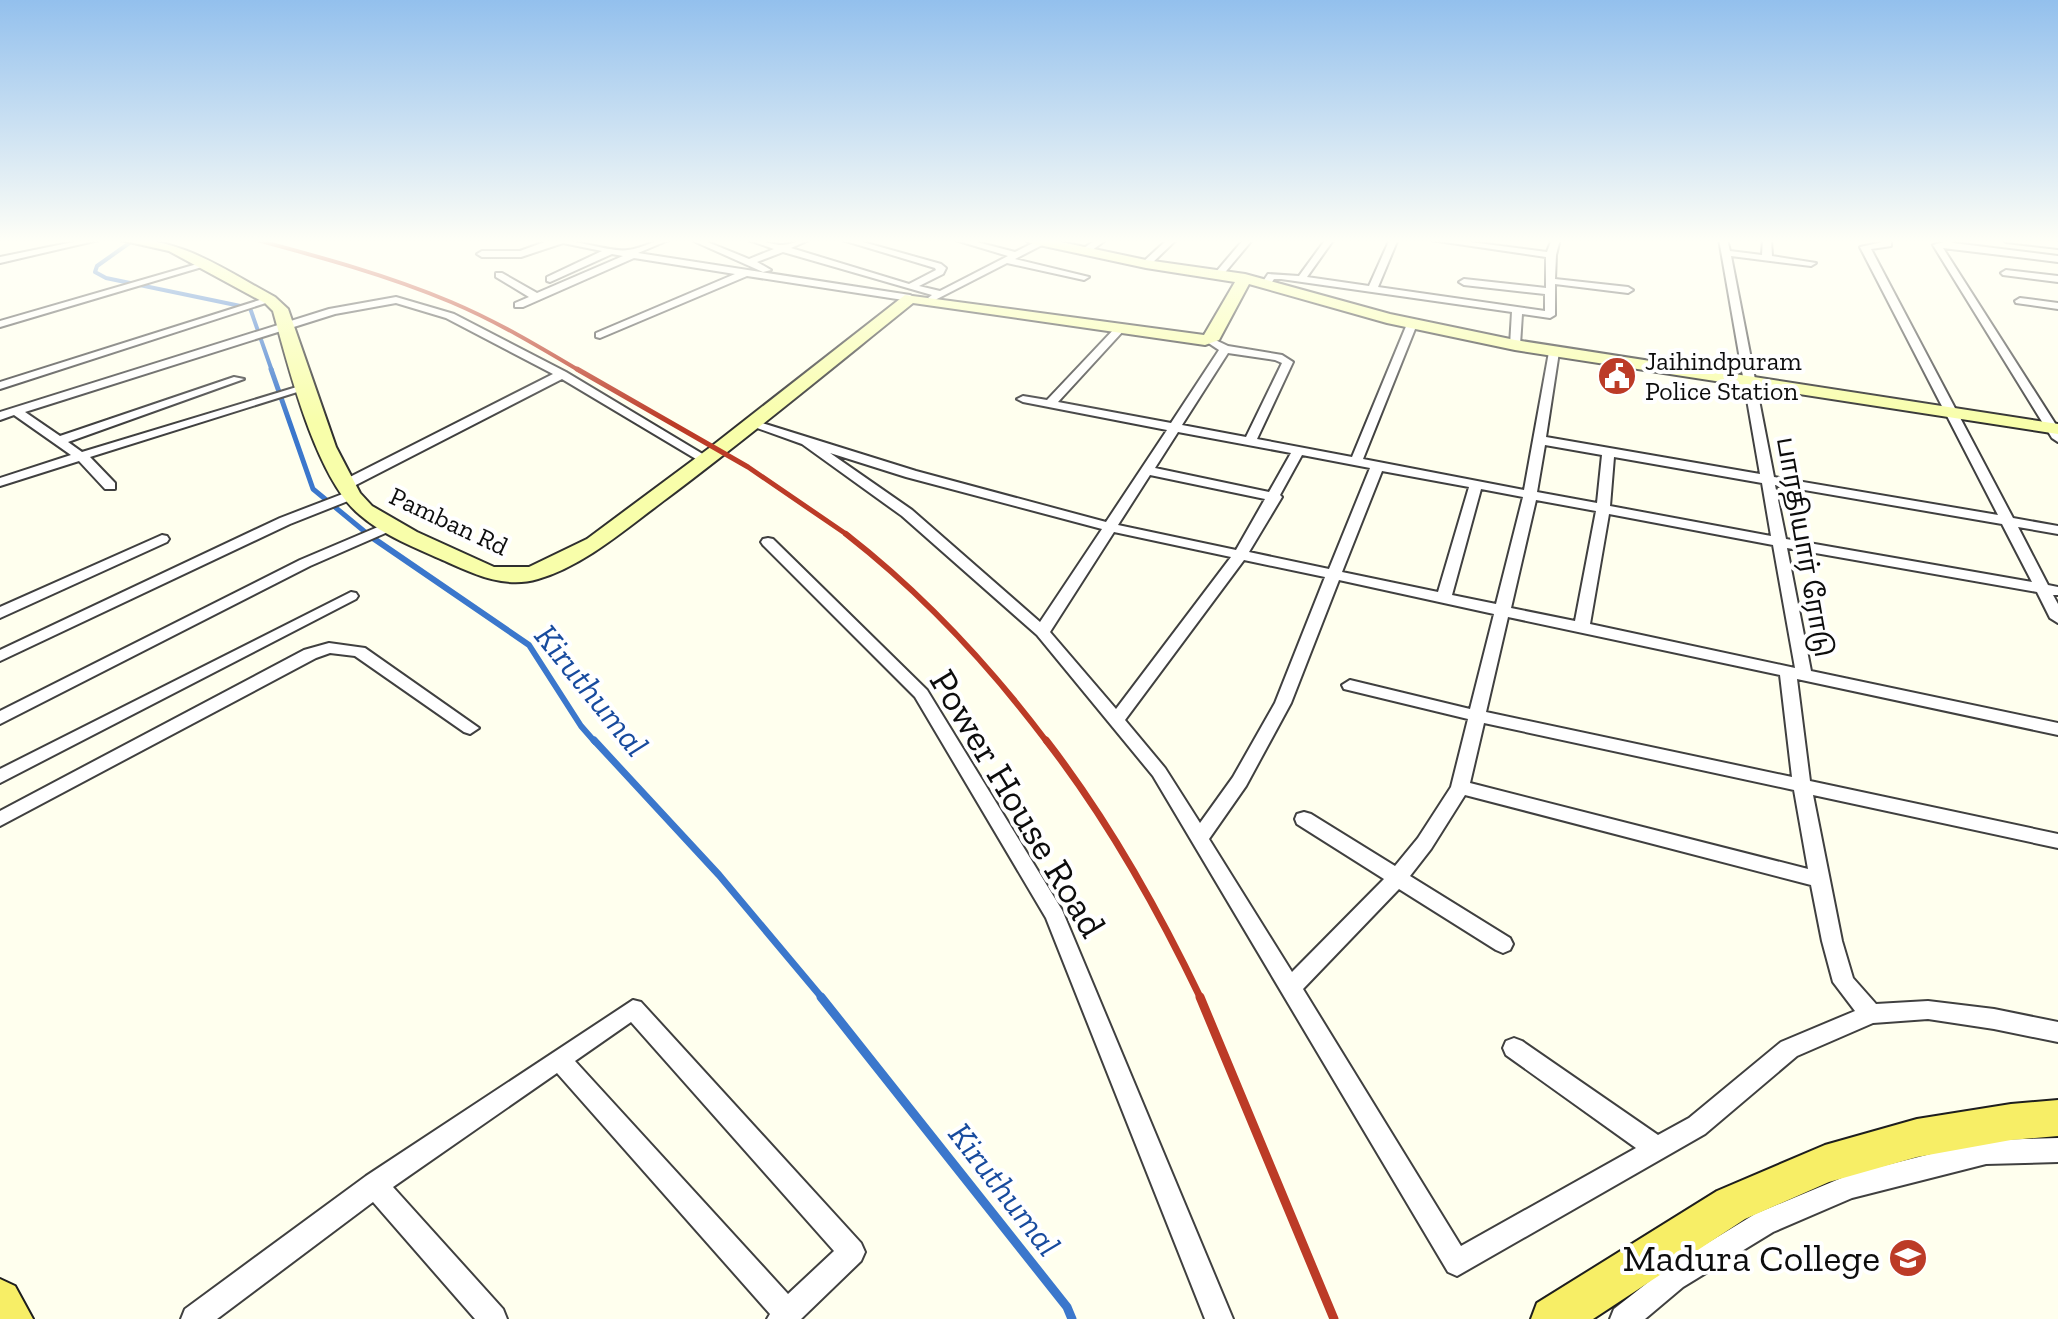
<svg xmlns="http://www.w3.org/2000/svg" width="2058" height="1319" viewBox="0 0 2058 1319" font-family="'Zilla Slab','Noto Sans Tamil',serif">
<rect width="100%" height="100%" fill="#ffe"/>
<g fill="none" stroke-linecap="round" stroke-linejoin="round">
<path stroke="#3b77cc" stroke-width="4" d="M135,239L97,266L95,272L106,278L250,308L272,371"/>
<path stroke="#3b77cc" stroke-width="5" d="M271,369L313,489L370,536"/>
<path stroke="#3b77cc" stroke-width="6" d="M367,534L529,645L581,726L595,742"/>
<path stroke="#3b77cc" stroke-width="7" d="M594,740L719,875L823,999"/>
<path stroke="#3b77cc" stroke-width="9" d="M821,997L1067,1307L1072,1319"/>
<defs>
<path id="street" d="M88,239H103L0,263V257Z
M553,239C573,239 613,253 628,250C644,248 655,239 671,239L638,253L910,295L915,298L910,301L747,276L600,338L596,337V333L735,274L634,258L523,307H515V303L529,297L496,277V273H502L537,293L623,256L612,254L550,282L547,281V277L602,251L563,243L521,257H482L477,254L482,251H520Z
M689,239H700L749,259L774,249L746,239C758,239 767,243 779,245C789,246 800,239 811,239L791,248L909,284L936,270L935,268L839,239H852L941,264L946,268L943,274L919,286L940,291L1008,256L952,239H965L1015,252L1041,239L1044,240V244L1015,259L1089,277L1084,280L1007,263L933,301L928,298L932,295L783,252L757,262L771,270L763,272Z
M1097,239H1107L1087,254H1081V250Z
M1168,239H1177L1149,266H1143V262Z
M1244,239H1253L1222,276H1216V272Z
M1326,239H1334L1307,277L1369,286L1390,239H1398L1378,287L1545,311V294L1464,285L1459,282L1464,279L1546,288V257L1424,239H1447L1547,252L1552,239H1560L1556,255L1555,279L1628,287L1633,290L1628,293L1555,284V315L1550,318L1522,314L1520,345L1515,348L1510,345L1512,312L1281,279H1274L1270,285H1264L1262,283L1268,274L1299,276Z
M1719,239H1727L1730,251L1762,255L1763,239H1771L1772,256L1816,263L1811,266L1731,256L1774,477L1998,515L1860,247L1883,242V239H1891V246L1871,249L2013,518L2058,526V534L2018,527L2048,585L2058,587V595H2053L2058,604V623L2050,618L2037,592L1787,548L1811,671L2058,723V735L1797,679L1810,781L2058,834V848L1813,795L1842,941L1853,978L1876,1004L1928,1001L1994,1009L2058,1022V1042L1994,1029L1928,1019L1873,1023L1797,1056L1705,1134L1457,1276L1448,1272L1153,776L1037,635L902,516L802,444L746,424L752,420L756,421L916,471L1106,522L1167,430L1023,402L1017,399L1023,396L1047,400L1116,327L1125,329L1058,402L1171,423L1219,350L1204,340L1209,337L1228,346L1282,355L1293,362L1257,439L1352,457L1407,324L1412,321L1417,324L1363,459L1524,490L1549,352L1554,349L1559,352L1546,437L1760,474ZM1228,353L1275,360L1282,363L1246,437L1182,425ZM1178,432L1291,453L1269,492L1155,468ZM1545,445L1602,455L1597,503L1537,492ZM830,453L906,477L1102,529L1040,622L912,510ZM1302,455L1370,468L1329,569L1249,552L1282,497L1280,495ZM1614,457L1762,483L1771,536L1610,506ZM1382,471L1469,487L1438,592L1342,572ZM1150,475L1265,499L1236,550L1118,525ZM1775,485L2002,524L2032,582L1786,539ZM1481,489L1523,497L1496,604L1452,595ZM1536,500L1596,511L1575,621L1511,608ZM1609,514L1773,545L1795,668L1590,624ZM1114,532L1231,557L1116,709L1050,632ZM1244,560L1325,577L1275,703L1233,777L1200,823L1165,768L1125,720ZM1339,580L1494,614L1470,709L1350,680L1342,685L1344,689L1468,719L1451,787L1418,838L1395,866L1311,814L1304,812L1297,814L1295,819L1297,824L1384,879L1292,972L1209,839L1246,786L1291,703ZM1508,617L1780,675L1792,777L1486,712ZM1484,723L1794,790L1808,869L1470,783ZM1465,795L1811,885L1822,941L1833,982L1855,1011L1781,1042L1689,1118L1658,1135L1522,1041L1514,1038L1506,1041L1503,1048L1506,1055L1636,1148L1461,1246L1303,989L1399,889L1496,950L1503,953L1510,950L1513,944L1510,938L1410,876L1431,849Z
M1942,239H1950L1953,243L2058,256V262L1943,248L2058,428V442L2052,438L1933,245L1944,242Z
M2002,239L2058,242V248L2006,242Z
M204,262L212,264L0,327V321Z
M2006,270L2058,276V282L2003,275L2001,273Z
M396,297L454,314L566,372L711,459L709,462H701L562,379L352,487H342V481L553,374L446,318L396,303L335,314L25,412L60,436L234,377L244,379L68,442L82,452L300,386L310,388L90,457L115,483V489H105L79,461L0,486V478L71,455L14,415L0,420V412L329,309Z
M266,298L275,300L0,389V382Z
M2020,298L2058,303V309L2016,303L2015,301Z
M353,490L358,491V497L290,524L0,661V650L280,518Z
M392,521L399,525L397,528L310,566L0,724V711L300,560Z
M162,535L167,536L169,539L167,542L0,618V607Z
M768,538L773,539L927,690L1062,910L1233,1319H1205L1046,918L915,697L763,545L761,542L763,539Z
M351,592L356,593L358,596L356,599L0,783V769Z
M329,643L365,648L479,728L470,734L464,732L355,656L330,653L316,658L0,826V811L304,650Z
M633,1000L641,1002L861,1243L865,1252L861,1261L801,1319H767L770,1314L557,1073L393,1187L503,1309L507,1319H475L373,1202L217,1319H181L185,1309L366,1176ZM631,1022L834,1251L788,1294L575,1061Z
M2058,1138V1162L1986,1164L1852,1198L1773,1232L1683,1287L1645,1319H1610L1614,1309L1665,1269L1755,1214L1851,1174L1986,1140Z"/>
<path id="secondary" d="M116,239C180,236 221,268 275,297L288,309L336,447L360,493L372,506L417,532L494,567H529L587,539L712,446L905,295L1204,335L1235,282L1146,268L1030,243L1024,239H1047L1146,260L1245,274L1390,314L1515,340L2058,424V434L1515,350L1387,323L1249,284L1219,340L1205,345L913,303C831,369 750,436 666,499C628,527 584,566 538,579C505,589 474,574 445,561C416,548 384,536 360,515C316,479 288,365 273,311L265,303L169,251Z"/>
<path id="primary" d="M2058,1100V1136L2011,1140L1917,1157L1829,1182L1745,1219L1593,1319H1531L1537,1303L1717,1191L1825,1145L1917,1119L2011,1104Z
M0,1279L15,1286L33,1319H0Z"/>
</defs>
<use href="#street" stroke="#404040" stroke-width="4"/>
<use href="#secondary" stroke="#2f2f2f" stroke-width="4"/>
<use href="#primary" stroke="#1e1e1e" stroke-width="4"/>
<use href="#street" fill="#fff" fill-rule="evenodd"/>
<use href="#secondary" fill="#f8feaa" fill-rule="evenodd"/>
<use href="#primary" fill="#f7ee66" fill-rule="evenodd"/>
<path stroke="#bc3b27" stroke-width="4" d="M253,239C320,257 387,275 451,302C496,321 538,346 580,371"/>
<path stroke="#bc3b27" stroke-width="5" d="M577,369L748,467L849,536"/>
<path stroke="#bc3b27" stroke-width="6" d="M846,534C923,594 989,665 1047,742"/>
<path stroke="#bc3b27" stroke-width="7" d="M1046,740C1108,820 1157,907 1201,999"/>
<path stroke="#bc3b27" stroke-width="9" d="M1200,997L1334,1319"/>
</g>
<linearGradient id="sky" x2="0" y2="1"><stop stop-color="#93c0ed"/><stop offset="0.57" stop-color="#fffff7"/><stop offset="1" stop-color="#fffff7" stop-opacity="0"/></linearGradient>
<rect width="2058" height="423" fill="url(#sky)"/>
<defs>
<symbol id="civic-disc" viewBox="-11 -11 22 22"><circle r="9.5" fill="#bc3b27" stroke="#fff"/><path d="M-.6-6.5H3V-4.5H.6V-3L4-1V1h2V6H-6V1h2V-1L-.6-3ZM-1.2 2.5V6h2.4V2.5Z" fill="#fff"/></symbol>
<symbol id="university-disc" viewBox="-11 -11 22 22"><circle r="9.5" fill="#bc3b27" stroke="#fff"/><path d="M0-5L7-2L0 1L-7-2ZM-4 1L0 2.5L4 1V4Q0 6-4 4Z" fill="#fff"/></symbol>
</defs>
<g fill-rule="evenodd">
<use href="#civic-disc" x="1595" y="354" width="44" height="44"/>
<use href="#university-disc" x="1886" y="1236" width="44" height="44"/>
</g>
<g text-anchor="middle" stroke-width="8" stroke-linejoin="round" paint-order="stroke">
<g font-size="26" fill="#0d0d0d" stroke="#fff" text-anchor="start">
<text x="1645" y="370">Jaihindpuram<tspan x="1645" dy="30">Police Station</tspan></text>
</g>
<g font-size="26" fill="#0d0d0d" stroke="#fff">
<text transform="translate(449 521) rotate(25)" y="9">Pamban Rd</text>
<text transform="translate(1805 547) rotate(80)" y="9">பாரதியார் ரோடு</text>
</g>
<g font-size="34" font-style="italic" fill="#184b9e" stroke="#fff">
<text transform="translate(592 690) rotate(51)" y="12">Kiruthumal</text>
<text transform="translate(1005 1189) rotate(52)" y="12">Kiruthumal</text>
</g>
<g font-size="38" fill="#0d0d0d" stroke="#fff">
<text transform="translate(1018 803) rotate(59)" y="13">Power House Road</text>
</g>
<g font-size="38" fill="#0d0d0d" stroke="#fff" text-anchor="end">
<text x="1880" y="1271">Madura College</text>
</g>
</g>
</svg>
